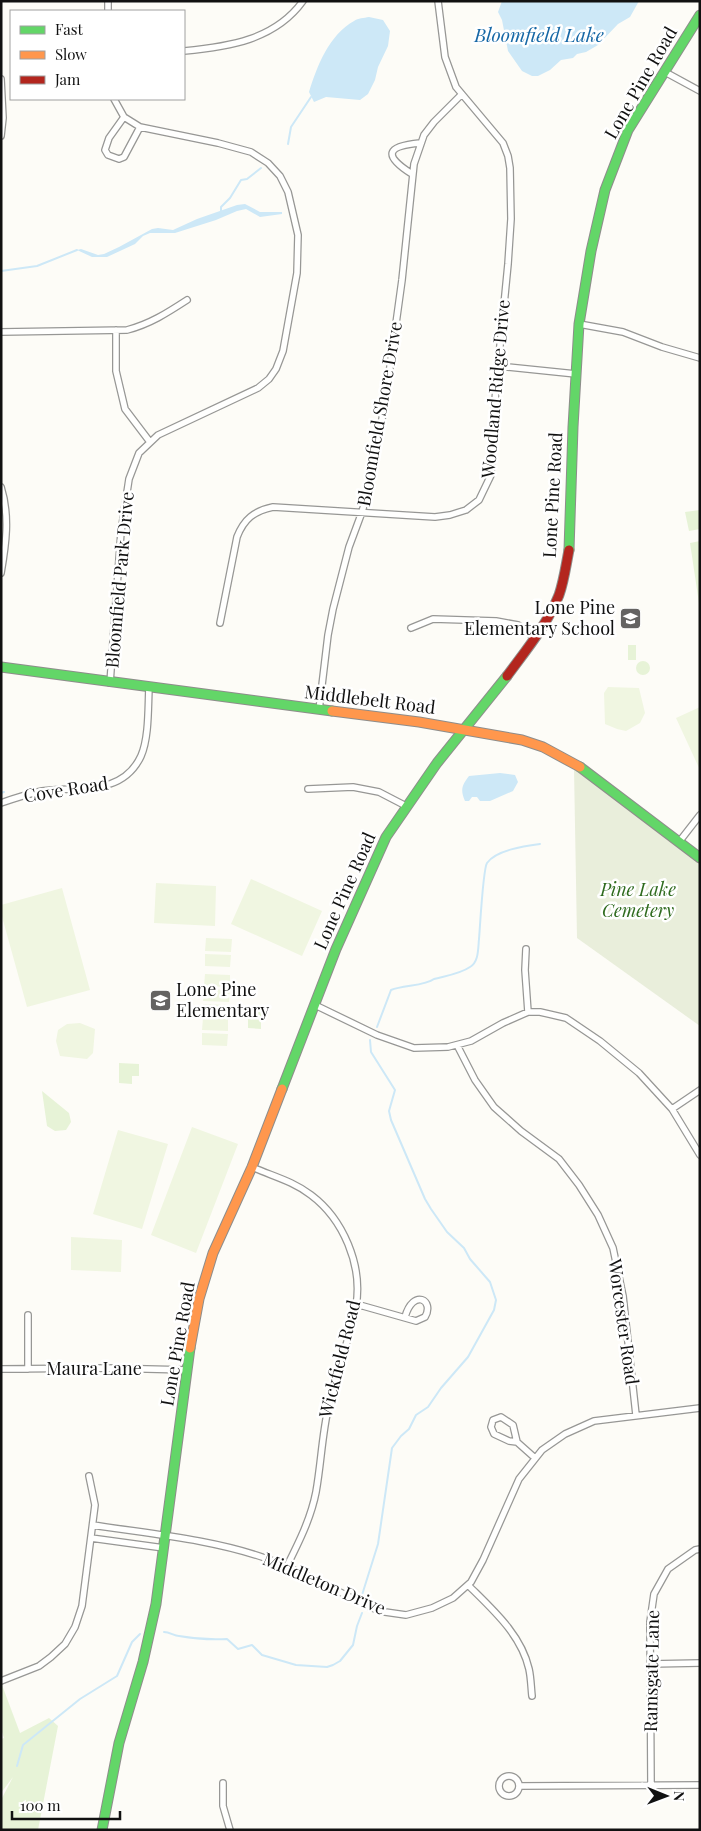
<svg xmlns="http://www.w3.org/2000/svg" width="701" height="1831" viewBox="0 0 701 1831" font-family="'Playfair Display',serif">
<rect width="100%" height="100%" fill="#fdfcf7"/>
<path fill="#e7f3d7" d="M700,510V529L689,531L685,512Z
M700,541V603H699L690,543Z
M628,645H636V660H628Z
M636 668a7 7 0 1 1 14 0a7 7 0 1 1-14 0Z
M248,1011H261V1029L248,1028Z
M119,1063L139,1064V1076H132V1084L119,1083Z
M42,1091L69,1113L71,1122L66,1130L55,1131L47,1126Z
M2,1685L20,1733L49,1718L58,1726L38,1830H1V1800L13,1777L1,1793V1739L4,1738L1,1729Z"/>
<path fill="#e9eedb" d="M574,769L700,863V1026L577,938Z"/>
<path fill="#f0f6e1" d="M608,687L639,688L645,713L640,723L626,731L617,729L605,724L604,693Z
M700,707V770L676,718Z
M251,879L322,911L302,956L231,924Z
M156,883L216,886L215,926L154,923Z
M62,888L90,990L27,1007L1,913V905Z
M206,938L232,939L231,952L205,951Z
M205,954L231,955L230,967L205,966Z
M205,974L230,975V987L204,986Z
M204,989L230,990L229,1002L203,1001Z
M203,1004L229,1005V1017L203,1016Z
M203,1018L228,1019V1031L202,1030Z
M80,1023L95,1029L93,1053L87,1059L60,1056L56,1041L58,1030L67,1024Z
M202,1033L228,1034L227,1046L202,1045Z
M192,1127L238,1144L196,1253L151,1235Z
M118,1130L168,1144L142,1229L93,1214Z
M71,1237L122,1240L121,1272L71,1270Z"/>
<path fill="#cde8f7" d="M502,1H639L630,17L618,24L598,45L586,52L577,54L573,58L561,60L550,70L538,76H532L522,71L508,51L502,20L498,12Z
M369,17L383,20L390,31L388,46L378,67L375,80L368,94L360,100L326,97L314,102L309,92C317,66 329,35 354,21C358,18 364,18 369,17Z
M245,204L260,212H282V214L260,217L246,209L237,211L216,220L175,233H150L143,236L135,244L107,257H92L77,250L81,249L98,255L104,254L119,247L152,229L158,228L173,230L197,219L237,205Z
M500,773L515,775L518,782L513,791L490,801H480L477,797H472L469,801H465C460,790 462,785 469,776Z"/>
<g fill="none" stroke-linecap="round" stroke-linejoin="round">
<path stroke="#cde8f7" stroke-width="2" d="M288,144L291,127L311,97
M221,211V207L230,198L241,180L247,179L261,168
M1,271L37,266L77,250
M1,793L4,792
M377,1027L391,990C403,985 425,986 434,979C445,976 460,974 470,967C479,962 478,948 479,939C480,928 483,869 487,863C496,850 525,846 540,844
M362,1595L378,1544L392,1448L401,1436L409,1429L416,1415L428,1407L441,1388L468,1357L494,1310L496,1300L490,1282L470,1259L464,1248L447,1232L431,1209L425,1199L391,1120L389,1111L395,1090L371,1052L370,1040
M164,1632C170,1632 174,1636 179,1636C196,1639 210,1640 227,1639L238,1649L252,1645L262,1655L296,1665L327,1667L333,1665L340,1661L353,1645L357,1626L362,1613
M17,1766L23,1745L80,1699L117,1676L132,1642L140,1634"/>
<defs>
<path id="street" d="M108,1V11
M184,51C228,47 275,40 303,1
M665,72L700,91
M1,79L3,118L1,136
M124,117L109,138L105,150L108,155L119,159L124,157L140,127
M412,174C382,155 387,146 420,143
M579,324L623,332L662,347L700,358
M116,330V371L125,409L150,442
M1,332L127,330C150,324 167,313 187,300
M498,366L576,374
M1,487C10,516 6,544 1,573
M220,623L237,537C244,519 254,511 273,507L435,517L450,515L466,510L479,500L491,475L492,435L498,366L508,264L511,219L510,168L508,156L503,143L456,87L445,57L438,1
M411,628L433,619L496,621L518,625L535,638
M110,683L121,532L129,479L139,453L158,435L258,388L269,379L276,369L283,351L297,273L298,235L288,192L280,176L268,163L251,152L218,143L140,127L124,117L114,99
M319,710L328,635L333,609L349,547L362,512L370,483L385,403L402,280L414,164L424,135L434,122L461,95
M308,789L353,787L379,792L406,806
M1,803C15,798 28,794 42,791C77,786 122,797 141,756C149,738 148,708 149,688
M679,842L700,815
M526,949L525,970L528,1012
M315,1005L377,1035L414,1048L448,1047L471,1041L503,1023L528,1012H540L566,1018L600,1041L639,1073L672,1109L700,1155
M457,1045L475,1080L494,1107L521,1131L559,1159L579,1185L598,1215L613,1248L623,1296L636,1415
M672,1109L700,1090
M252,1167C272,1176 293,1181 311,1195C343,1219 363,1265 356,1306C349,1341 336,1374 328,1409C322,1436 321,1464 316,1492C311,1518 299,1542 287,1566
M356,1304L416,1321L425,1317C435,1300 413,1288 405,1317
M28,1315V1369
M1,1369L106,1368L188,1370
M517,1442L509,1441L494,1434L491,1427L493,1420L501,1417L513,1425L517,1442L535,1458
M93,1525C150,1534 210,1539 265,1558C303,1571 336,1591 372,1608L385,1612L406,1615L432,1608L453,1598L471,1582L483,1560L519,1479L542,1450L565,1434L594,1421L700,1408
M91,1538L164,1548
M468,1585C492,1609 521,1634 529,1669C531,1678 531,1687 532,1696
M650,1664L700,1663
M1,1681L39,1666L51,1657L65,1644L75,1627L82,1606L95,1505L89,1476
M499 1786a10 10 0 1 1 20 0a10 10 0 1 1-20 0Z
M223,1783V1806L230,1830
M651,1785L650,1622L654,1594L668,1569L695,1550L700,1549
M519,1786L700,1785"/>
<path id="fast" d="M569,550L573,427L579,324L591,251L605,190L628,130L700,15
M1,667L332,711
M580,767L700,858
M282,1089L336,949L386,837L437,763L507,676
M102,1830L119,1743L143,1662L156,1604L190,1348"/>
<path id="slow" d="M332,711L419,722L522,740L543,747L580,767
M190,1348L199,1299L213,1253L252,1167L282,1089"/>
<path id="jam" d="M507,676C526,650 547,625 559,595C564,581 566,565 569,550"/>
</defs>
<use href="#street" stroke="#979795" stroke-width="8"/>
<use href="#fast" stroke="#8e8d8b" stroke-width="11"/>
<use href="#slow" stroke="#8e8d8b" stroke-width="11"/>
<use href="#jam" stroke="#8e8d8b" stroke-width="11"/>
<use href="#street" stroke="#fffffe" stroke-width="5.5"/>
<use href="#fast" stroke="#63d668" stroke-width="9"/>
<use href="#slow" stroke="#ff974d" stroke-width="9"/>
<use href="#jam" stroke="#b3261e" stroke-width="9"/>
</g>
<defs>
<symbol id="school-square" viewBox="-11 -11 22 22"><rect x="-9" y="-9" width="18" height="18" rx="4" fill="#646362" stroke="#fff"/><path d="M0-5L7-2L0 1L-7-2ZM-4 1L0 2.5L4 1V4Q0 6-4 4Z" fill="#fff"/></symbol>
</defs>
<g fill-rule="evenodd">
<use href="#school-square" x="618" y="606" width="25" height="25"/>
<use href="#school-square" x="148" y="988" width="25" height="25"/>
</g>
<g text-anchor="middle" stroke-width="5" stroke-linejoin="round" paint-order="stroke">
<g font-size="18" fill="#111" stroke="#fff">
<text transform="translate(641 83) rotate(-60)" y="6">Lone Pine Road</text>
<text transform="translate(496 389) rotate(-85)" y="6">Woodland Ridge Drive</text>
<text transform="translate(380 414) rotate(-80)" y="6">Bloomfield Shore Drive</text>
<text transform="translate(553 495) rotate(-87)" y="6">Lone Pine Road</text>
<text transform="translate(120 580) rotate(-85)" y="6">Bloomfield Park Drive</text>
<text transform="translate(370 700) rotate(7)" y="6">Middlebelt Road</text>
<text transform="translate(66 790) rotate(-9)" y="6">Cove Road</text>
<text transform="translate(345 891) rotate(-66)" y="6">Lone Pine Road</text>
<text transform="translate(623 1322) rotate(82)" y="6">Worcester Road</text>
<text transform="translate(178 1344) rotate(-80)" y="6">Lone Pine Road</text>
<text transform="translate(340 1359) rotate(-76)" y="6">Wickfield Road</text>
<text x="94" y="1375">Maura Lane</text>
<text transform="translate(324 1584) rotate(23)" y="6">Middleton Drive</text>
<text transform="translate(652 1671) rotate(-89)" y="6">Ramsgate Lane</text>
</g>
<g font-size="18" fill="#111" stroke="#fff" text-anchor="end">
<text x="615" y="614">Lone Pine<tspan x="615" dy="21">Elementary School</tspan></text>
<text x="176" y="996" text-anchor="start">Lone Pine<tspan x="176" dy="21">Elementary</tspan></text>
</g>
<g font-size="18" font-style="italic" fill="#2f6b1f" stroke="#fff">
<text x="638" y="896">Pine Lake<tspan x="638" dy="21">Cemetery</tspan></text>
</g>
<g font-size="19" font-style="italic" fill="#1768a6" stroke="#fff">
<text x="539" y="42">Bloomfield Lake</text>
</g>
</g>
<rect width="701" height="1831" fill="none" stroke="#111111" stroke-width="5"/>
<rect x="10" y="10" width="175" height="90" fill="#ffffff" stroke="#a0a0a0"/>
<rect x="20" y="26" width="25" height="8" fill="#63d668" stroke="#a0a0a0"/>
<text x="55" y="35" font-size="15" fill="#111111">Fast</text>
<rect x="20" y="51" width="25" height="8" fill="#ff974d" stroke="#a0a0a0"/>
<text x="55" y="60" font-size="15" fill="#111111">Slow</text>
<rect x="20" y="76" width="25" height="8" fill="#b3261e" stroke="#a0a0a0"/>
<text x="55" y="85" font-size="15" fill="#111111">Jam</text>
<g transform="translate(666 1796) rotate(91)" stroke="#ffffff" stroke-width="4" paint-order="stroke">
<path d="M0-4L9 19L0 12L-9 19Z" fill="#111111"/>
<text y="-8" font-size="14" font-weight="bold" text-anchor="middle" fill="#111111">N</text>
</g>
<path d="M12 1811v8h108v-8" fill="none" stroke="#111111" stroke-width="2.5"/>
<text x="20" y="1811" font-size="15" fill="#111111" stroke="#ffffff" stroke-width="4" paint-order="stroke">100 m</text>
</svg>
